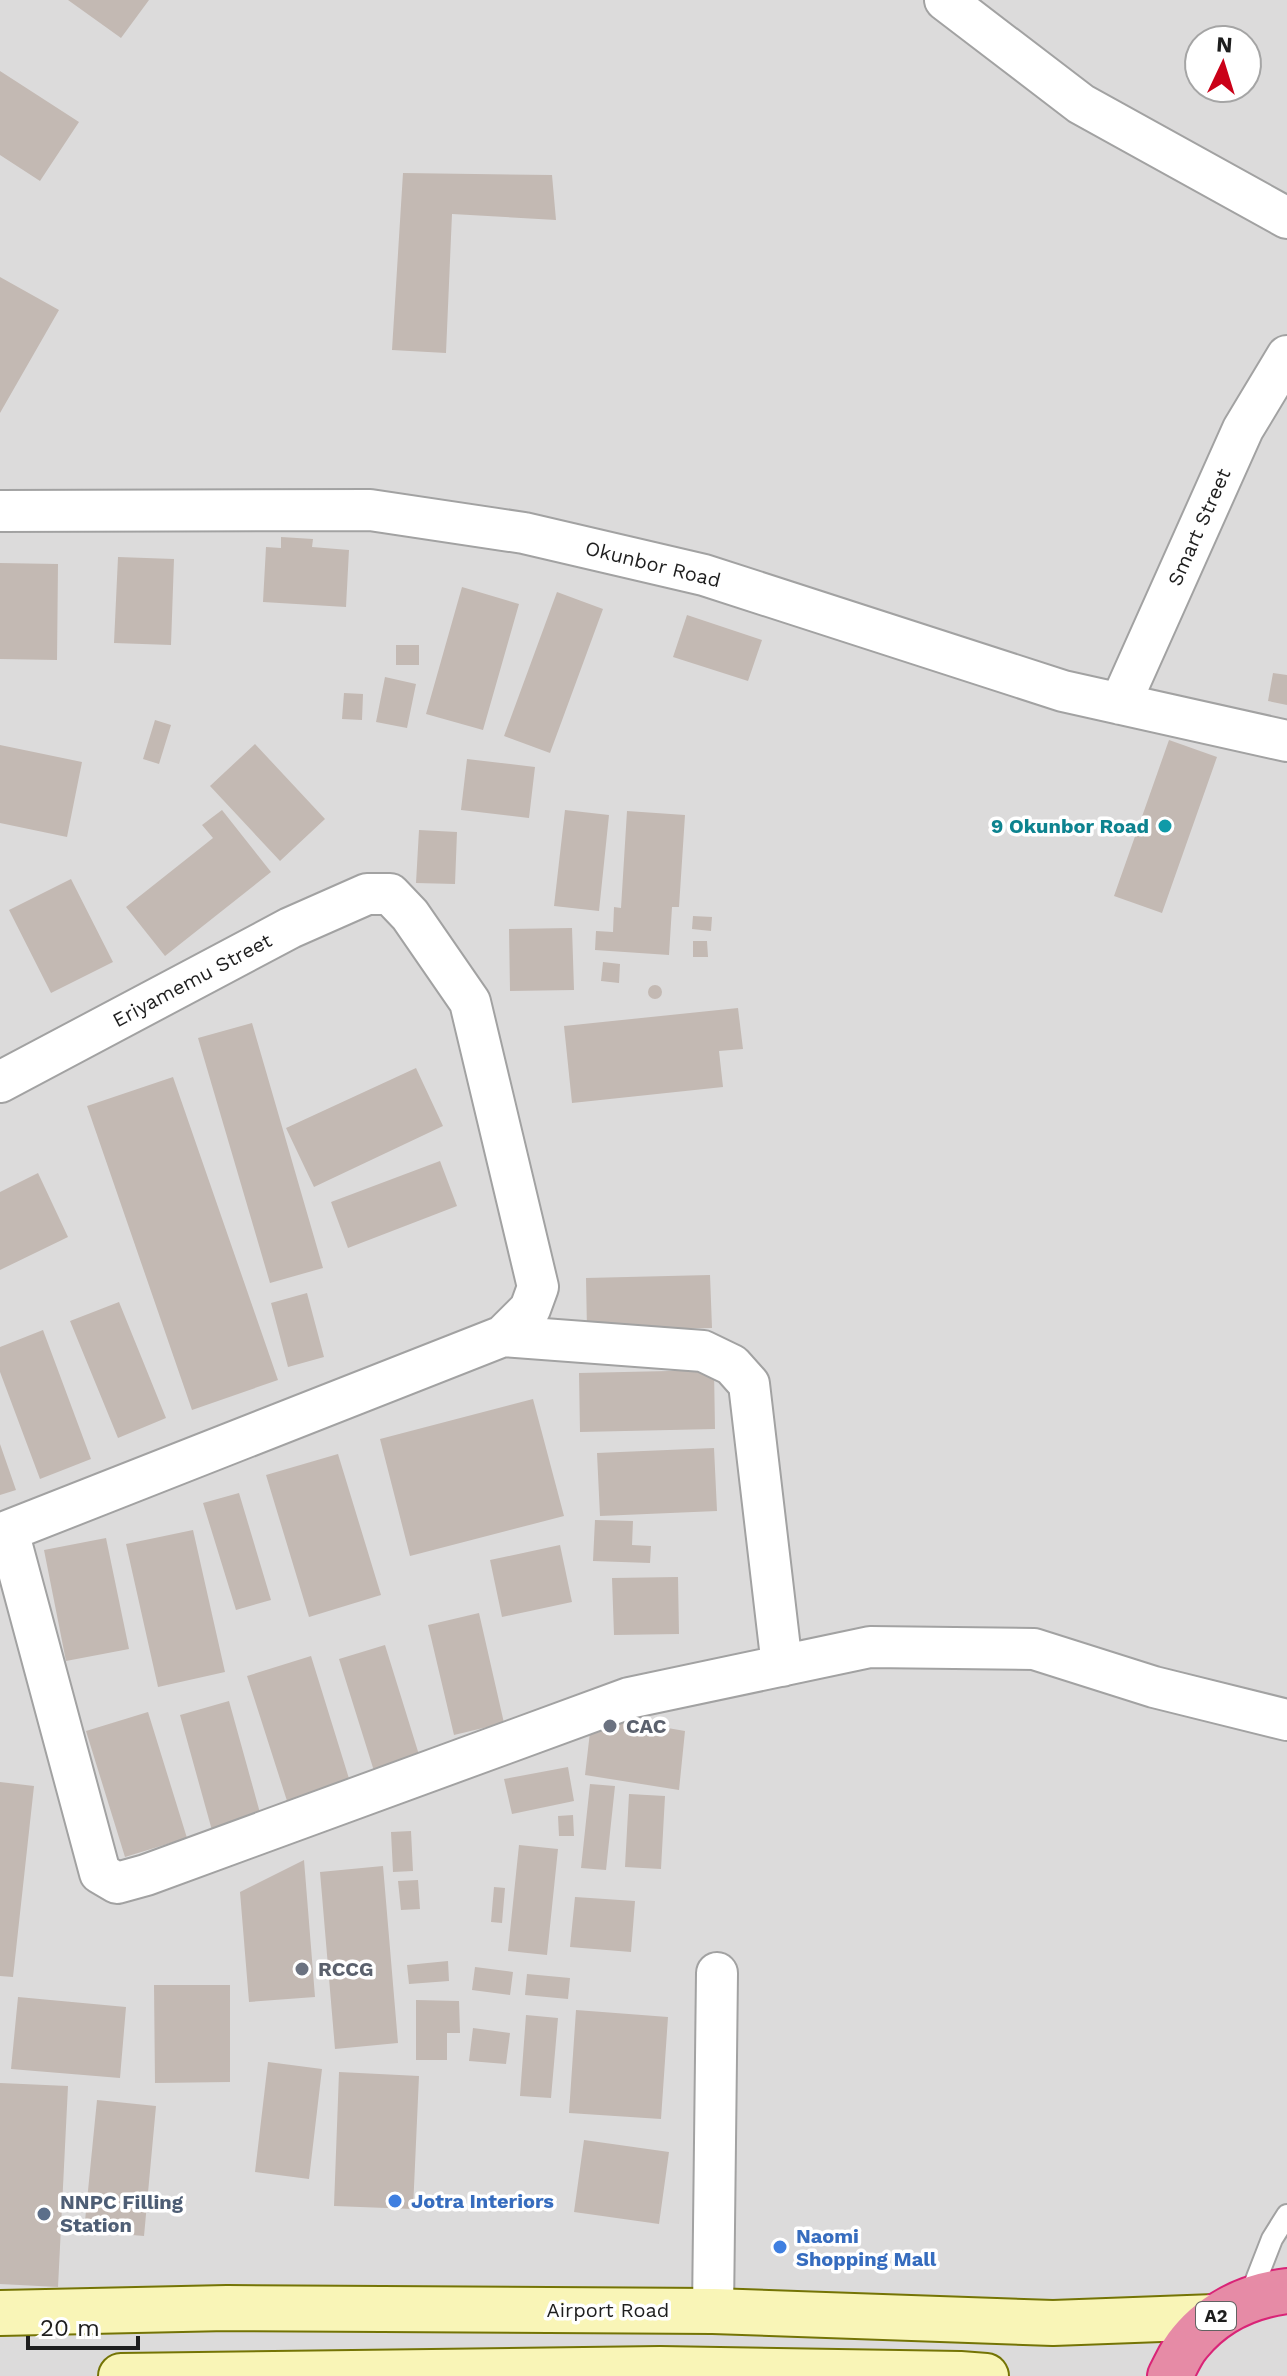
<svg xmlns="http://www.w3.org/2000/svg" width="1287" height="2376" viewBox="0 0 1287 2376" font-family="'Work Sans',sans-serif">
<rect width="100%" height="100%" fill="#efeae4"/>
<path fill="#dcdbdb" fill-rule="evenodd" d="M0,0H1287V2376H0ZM1199,40H1247V88H1199Z"/>
<path fill="#c3b9b3" d="M68,0H149L121,38Z
M0,71L79,122L40,181L0,155Z
M403,173L552,175L556,220L452,214L446,353L392,350Z
M0,277L59,310L0,413Z
M281,537L313,539L312,547L349,550L346,607L263,602L266,547L281,548Z
M118,557L174,559L171,645L114,643Z
M0,563L58,564L57,660L0,659Z
M462,587L519,604L483,730L426,714Z
M557,592L603,609L550,753L504,736Z
M687,615L762,640L748,681L673,657Z
M396,645H419V665H396Z
M1273,673L1287,675V705L1268,701Z
M385,677L416,684L407,728L376,722Z
M344,693L363,694L362,720L342,719Z
M155,720L171,725L159,764L143,759Z
M1169,740L1217,757L1162,913L1114,896Z
M255,744L325,819L280,861L210,786Z
M0,745L82,762L67,837L0,823Z
M467,759L535,767L529,818L461,810Z
M222,810L271,872L165,956L126,907L213,838L202,825Z
M565,810L609,815L599,911L554,906Z
M627,811L685,815L679,907H672L669,955L595,950L596,931L613,932L614,907L621,908Z
M419,830L457,832L455,884L416,883Z
M71,879L113,962L51,993L9,910Z
M693,916L712,917L711,931L692,929Z
M572,928L574,990L510,991L509,929Z
M693,941H707L708,957H693Z
M603,962L620,964L619,983L601,981Z
M648 992a7 7 0 1 1 14 0a7 7 0 1 1-14 0Z
M738,1008L743,1049L719,1051L723,1087L572,1103L564,1026Z
M252,1023L323,1268L270,1283L198,1038Z
M416,1068L443,1126L314,1187L286,1128Z
M173,1077L278,1380L192,1410L87,1106Z
M440,1161L457,1206L348,1248L331,1202Z
M38,1173L68,1237L0,1270V1192Z
M710,1275L712,1328L587,1330L586,1278Z
M307,1293L324,1357L288,1367L271,1303Z
M119,1302L166,1418L118,1438L70,1321Z
M43,1330L91,1459L40,1479L0,1372V1347Z
M714,1370L715,1429L580,1432L579,1373Z
M533,1399L564,1516L410,1556L380,1439Z
M0,1444L16,1490L0,1495Z
M714,1448L717,1511L600,1516L597,1453Z
M338,1454L381,1595L309,1617L266,1475Z
M239,1493L271,1600L236,1610L203,1503Z
M595,1520L633,1521L632,1545L651,1546L650,1563L593,1561Z
M193,1530L225,1672L158,1687L126,1544Z
M106,1538L129,1649L66,1661L44,1550Z
M560,1545L572,1602L502,1617L490,1560Z
M678,1577L679,1634L614,1635L612,1578Z
M479,1613L504,1723L454,1735L428,1625Z
M385,1645L420,1758L374,1771L339,1659Z
M311,1656L351,1785L288,1804L247,1676Z
M229,1701L262,1820L213,1834L180,1715Z
M148,1712L187,1838L125,1857L86,1731Z
M592,1715L685,1731L679,1790L585,1775Z
M568,1767L574,1801L512,1814L504,1779Z
M0,1782L34,1786L13,1977L0,1976Z
M590,1784L615,1786L606,1870L581,1868Z
M629,1794L665,1796L661,1869L625,1867Z
M573,1815L574,1836H559L558,1816Z
M411,1831L413,1871L393,1872L391,1832Z
M519,1845L558,1849L547,1955L508,1951Z
M304,1860L315,1997L249,2002L240,1892Z
M383,1866L398,2043L335,2049L320,1872Z
M418,1880L420,1909L401,1910L398,1881Z
M494,1887L505,1888L502,1923L491,1922Z
M575,1897L635,1901L631,1952L570,1947Z
M448,1961L449,1981L409,1984L407,1965Z
M475,1967L513,1972L510,1995L472,1990Z
M527,1974L570,1978L568,1999L525,1995Z
M154,1985H230V2082L155,2083Z
M18,1997L126,2007L120,2078L11,2069Z
M416,2000L459,2001L460,2033H447V2060H416Z
M576,2010L668,2017L661,2119L569,2113Z
M526,2015L558,2018L551,2098L520,2096Z
M473,2028L510,2033L506,2064L469,2061Z
M268,2062L322,2069L309,2179L255,2172Z
M339,2072L419,2076L413,2209L334,2206Z
M0,2083L68,2086L58,2287L0,2284Z
M97,2100L156,2106L144,2236L84,2231Z
M584,2140L669,2152L659,2224L574,2212Z"/>
<g fill="none" stroke-linecap="round" stroke-linejoin="round">
<defs>
<path id="lane" d="M1249,2298L1272,2239L1287,2215"/>
<path id="street" d="M945,0L1081,104L1287,218
M0,511L370,510L524,533L704,575L1063,691L1287,741
M1120,704L1243,429L1287,356
M0,1082L290,928L367,894H390L410,915L470,1002L538,1287L530,1309L503,1336L0,1534
M503,1336L703,1351L732,1365L749,1384L782,1666
M8,1531L100,1873L117,1883L146,1875L629,1698L870,1647L1034,1649L1154,1687L1287,1720
M713,2311L717,1973"/>
<path id="secondary" d="M0,2313L227,2308L713,2311L1053,2323L1215,2317
M121,2376L660,2369L960,2374L986,2376"/>
<path id="highway" d="M1170,2376C1176,2365 1181,2352 1189,2343C1214,2312 1248,2296 1287,2291"/>
</defs>
<use href="#lane" stroke="#a2a2a2" stroke-width="24"/>
<use href="#street" stroke="#a2a2a2" stroke-width="44"/>
<use href="#secondary" stroke="#747405" stroke-width="48"/>
<use href="#highway" stroke="#d92477" stroke-width="48"/>
<use href="#lane" stroke="#fff" stroke-width="20"/>
<use href="#street" stroke="#fff" stroke-width="40"/>
<use href="#secondary" stroke="#f9f5b7" stroke-width="44"/>
<use href="#highway" stroke="#e68ba6" stroke-width="44"/>
</g>
<circle fill="#0f9aa8" stroke="#fff" stroke-width="3" cx="1165" cy="826" r="8"/>
<g fill="#6b7280" stroke="#fff" stroke-width="3">
<circle cx="610" cy="1726" r="8"/>
<circle cx="302" cy="1969" r="8"/>
</g>
<g fill="#3f7fe0" stroke="#fff" stroke-width="3">
<circle cx="395" cy="2201" r="8"/>
<circle cx="780" cy="2247" r="8"/>
</g>
<circle fill="#5c6f8a" stroke="#fff" stroke-width="3" cx="44" cy="2214" r="8"/>
<g text-anchor="middle" stroke-width="7" stroke-linejoin="round" paint-order="stroke">
<rect fill="#fff" stroke="#626262" stroke-width="2" x="1196" y="2302" width="40" height="28" rx="6"/>
<g font-size="18" font-weight="bold" fill="#1e1e1e">
<text x="1216" y="2322">A2</text>
</g>
<g font-size="20" fill="#1e1e1e" stroke="#fff">
<text transform="translate(1199 527) rotate(-66)" y="7">Smart Street</text>
<text transform="translate(653 564) rotate(14)" y="7">Okunbor Road</text>
<text transform="translate(192 980) rotate(-28)" y="7">Eriyamemu Street</text>
<text x="608" y="2317">Airport Road</text>
</g>
<g font-size="20" font-weight="bold" fill="#0d838f" stroke="#fff" text-anchor="end">
<text x="1149" y="833">9 Okunbor Road</text>
</g>
<g font-size="20" font-weight="bold" fill="#5b616d" stroke="#fff" text-anchor="start">
<text x="626" y="1733">CAC</text>
<text x="318" y="1976">RCCG</text>
</g>
<g font-size="20" font-weight="bold" fill="#366cbe" stroke="#fff" text-anchor="start">
<text x="411" y="2208">Jotra Interiors</text>
<text x="796" y="2243">Naomi<tspan x="796" dy="23">Shopping Mall</tspan></text>
</g>
<g font-size="20" font-weight="bold" fill="#4e5e75" stroke="#fff" text-anchor="start">
<text x="60" y="2209">NNPC Filling<tspan x="60" dy="23">Station</tspan></text>
</g>
</g>
<g transform="translate(1223 64) rotate(4)"><circle r="38" fill="#ffffff" stroke="#a5a5a5" stroke-width="2"/>
<path d="M0-6L14 30L0 20L-14 30Z" fill="#ca0118"/>
<text y="-12" font-size="22" font-weight="bold" text-anchor="middle" fill="#1e1e1e">N</text>
</g>
<path d="M28 2336v12h110v-12" fill="none" stroke="#1e1e1e" stroke-width="4"/>
<text x="40" y="2336" font-size="24" fill="#1e1e1e" stroke="#ffffff" stroke-width="6" paint-order="stroke">20 m</text>
</svg>
